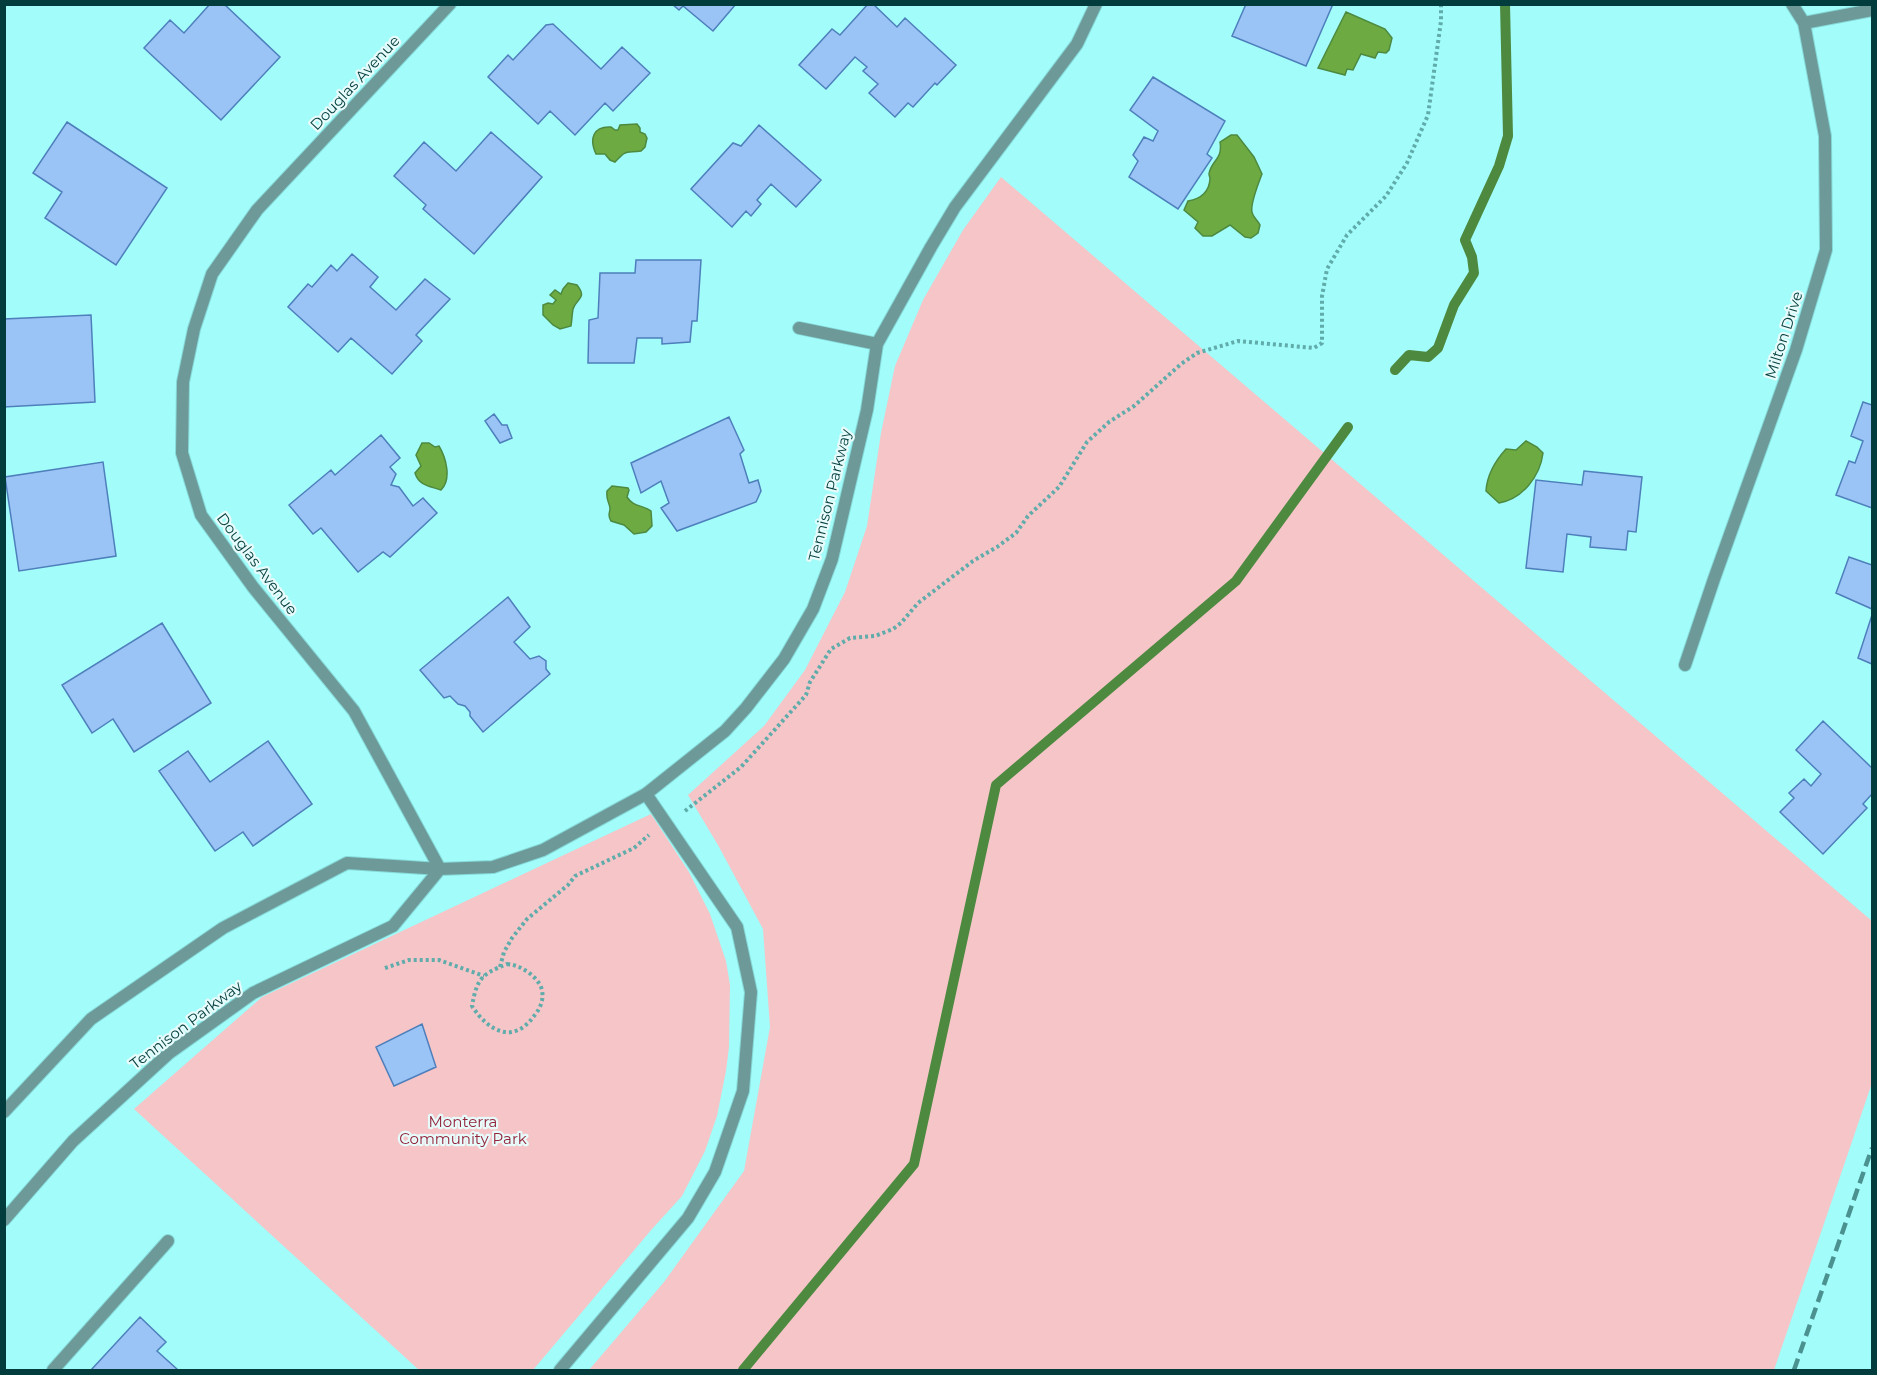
<svg xmlns="http://www.w3.org/2000/svg" width="1877" height="1375" viewBox="0 0 1877 1375" font-family="Montserrat,sans-serif">
<rect width="100%" height="100%" fill="#a2fcfa"/>
<path fill="#f5c5c8" d="M1001,177L1872,921V1083L1774,1370H589L664,1282L744,1171L770,1027L763,929L718,845L688,795L764,726L805,670L845,592L867,526L881,433L895,366L923,300L963,230Z
M651,814L689,872L710,914L726,961L730,985L729,1047L726,1071L717,1116L705,1151L682,1196L652,1229L533,1370H419L134,1109L262,997Z"/>
<path fill="#6dab42" stroke="#4d8a40" stroke-width="1.5" d="M1346,12L1385,29L1392,38L1389,50L1386,53L1378,52L1375,58L1361,54L1353,70L1347,69L1345,75L1318,68Z
M637,124L640,128V132L645,134L647,138L645,147L641,151C625,153 627,149 615,162L610,160L605,154H596C589,139 593,126 611,127L615,130H618L620,125Z
M1231,135H1237L1254,157L1262,174C1259,182 1250,204 1252,212C1253,218 1258,220 1260,225L1258,233L1251,238L1245,237L1230,225L1212,236H1203L1195,228L1198,222L1184,210L1188,201C1200,199 1209,193 1210,179C1210,177 1209,175 1209,174C1211,160 1223,160 1220,142Z
M568,283L577,285C588,299 576,298 573,309C572,314 572,320 571,326L560,329L553,325L543,315V305L548,303L553,304L556,300L550,295L555,290L561,294L563,289Z
M1526,441L1537,447L1543,453C1540,477 1522,499 1499,503L1486,491C1487,475 1496,460 1506,449L1516,450Z
M422,443H429L435,447L439,446C446,458 452,479 441,490C430,486 419,486 415,473L421,466L416,455Z
M612,486L628,488L629,490L627,497C633,507 643,505 651,511L652,526L646,532L634,534L624,525L611,521C607,515 610,514 610,508C609,501 606,501 607,491Z"/>
<g fill="none" stroke-linecap="round" stroke-linejoin="round">
<path stroke="#4d8a40" stroke-width="10" d="M1395,370L1409,355L1428,357L1438,348L1454,305L1474,273L1472,257L1465,240L1499,166L1508,136L1505,4
M743,1370L914,1164L996,785L1236,581L1348,427"/>
</g>
<path fill="#9ac3f6" stroke="#4e7fbb" stroke-width="1.5" d="M210,4H224L280,57L221,120L144,48L170,20L184,33Z
M672,4H736L713,31L683,6L679,10Z
M868,4H873L897,27L905,18L956,65L937,85L935,83L913,107L908,103L895,117L869,93L878,84L863,71L867,67L855,57L826,89L799,65L832,29L840,35Z
M1246,4H1333L1306,66L1232,36Z
M553,24L601,69L622,47L650,73L613,111L605,103L575,135L550,111L538,124L488,77L508,55L513,60L546,25Z
M1153,77L1225,121L1207,154L1212,158L1178,209L1129,177L1138,161L1133,155L1144,137L1153,141L1158,131L1130,110Z
M67,122L167,188L116,265L45,218L62,192L33,173Z
M759,125L821,180L796,207L771,184L757,200L761,204L751,216L746,211L732,227L691,189L733,143L741,146Z
M491,132L542,177L474,254L423,209L426,205L394,176L424,142L456,171Z
M352,254L378,277L370,287L396,310L425,279L450,299L416,335L422,341L392,374L351,338L338,352L288,307L308,284L312,287L331,265L337,271Z
M636,260H701L697,321H692L690,342L662,344V338H637L634,363H588L589,320L598,318L600,273H635Z
M91,315L95,402L4,407V319Z
M1863,402L1872,405V508L1836,495L1849,461L1855,463L1863,441L1851,436Z
M494,414L502,425H507L512,438L500,443L485,421Z
M729,417L744,450L740,454L749,483L758,480L761,491L756,502L677,531L661,508L669,503L661,481L641,493L631,463Z
M381,435L400,458L390,467L396,474L391,485L399,487L413,506L423,498L437,513L390,557L383,552L358,572L321,528L313,534L289,505L331,470L335,475Z
M103,462L116,556L19,571L5,477Z
M1584,471L1642,477L1636,532L1628,531L1626,550L1590,547L1591,537L1567,534L1563,572L1526,568L1536,480L1582,485Z
M1849,557L1872,565V609L1836,593Z
M508,597L530,627L514,642L530,659L539,656L546,661V669L550,674L483,732L470,716V712L465,706L458,704L450,696L444,698L420,670Z
M1872,615V664L1858,658Z
M162,623L211,703L134,752L113,719L92,733L62,685Z
M1823,721L1872,768V794L1863,804L1867,808L1823,854L1780,812L1794,798L1789,793L1804,779L1811,786L1821,774L1796,750Z
M268,741L312,804L253,846L243,832L215,851L159,771L188,751L210,782Z
M422,1024L436,1067L394,1086L376,1047Z
M140,1317L166,1342L157,1351L178,1370H91Z"/>
<g fill="none" stroke-linecap="round" stroke-linejoin="round">
<defs>
<path id="service" d="M53,1370L168,1241
M560,1370L688,1218L715,1172L743,1091L751,992L737,927L646,794"/>
<path id="minor" d="M1804,23L1872,10
M799,328L877,344
M1685,665L1714,579L1796,350L1826,250L1825,136L1804,23L1792,4
M440,869L354,711L253,587L201,515L182,453L183,382L194,329L212,274L257,210L450,4
M4,1112L91,1019L223,928L347,863L440,869L493,867L543,850L646,794L725,731L746,708L784,659L813,609L832,559L867,410L877,344L931,247L955,207L1077,44L1096,4
M4,1220L73,1141L168,1054L253,993L393,926L440,869"/>
</defs>
<use href="#service" stroke="#85d9d8" stroke-width="14"/>
<use href="#minor" stroke="#85d9d8" stroke-width="14"/>
<path stroke="#60acab" stroke-width="4" stroke-dasharray="3 3" stroke-linecap="butt" d="M685,811L741,767L806,695L810,682L831,649L850,638L875,636L893,629L901,623L918,603L973,561L997,547L1016,533L1028,516L1059,487L1087,442L1109,422L1134,406L1181,364L1197,353L1238,341L1314,348L1322,343V296L1327,269L1347,235L1386,196L1407,163L1428,115L1441,21V4
M507,964C516,965 520,967 528,972C534,977 540,982 542,990C544,1000 540,1009 534,1016C513,1045 488,1031 472,1006C477,978 482,974 507,964Z
M500,967L504,952L512,938L527,919L568,885L575,876L634,848L649,835
M385,968L409,960H439L484,976"/>
<use href="#service" stroke="#6d9a99" stroke-width="12"/>
<use href="#minor" stroke="#6d9a99" stroke-width="12"/>
<path stroke="#4a9190" stroke-width="4.5" stroke-dasharray="12 6" stroke-linecap="butt" d="M1794,1370L1872,1148"/>
</g>
<g text-anchor="middle" stroke-width="4.5" stroke-linejoin="round" paint-order="stroke">
<g font-size="15" fill="#033c3c" stroke="#e7fbfb">
<text transform="translate(355 83) rotate(-47)" y="5">Douglas Avenue</text>
<text transform="translate(1784 335) rotate(-72)" y="5">Milton Drive</text>
<text transform="translate(830 495) rotate(-76)" y="5">Tennison Parkway</text>
<text transform="translate(257 564) rotate(53)" y="5">Douglas Avenue</text>
<text transform="translate(186 1025) rotate(-37)" y="5">Tennison Parkway</text>
</g>
<g font-size="15" fill="#93243a" stroke="#e7fbfb">
<text x="463" y="1127">Monterra<tspan x="463" dy="17">Community Park</tspan></text>
</g>
</g>
<rect width="1877" height="1375" fill="none" stroke="#033c3c" stroke-width="12"/>
</svg>
